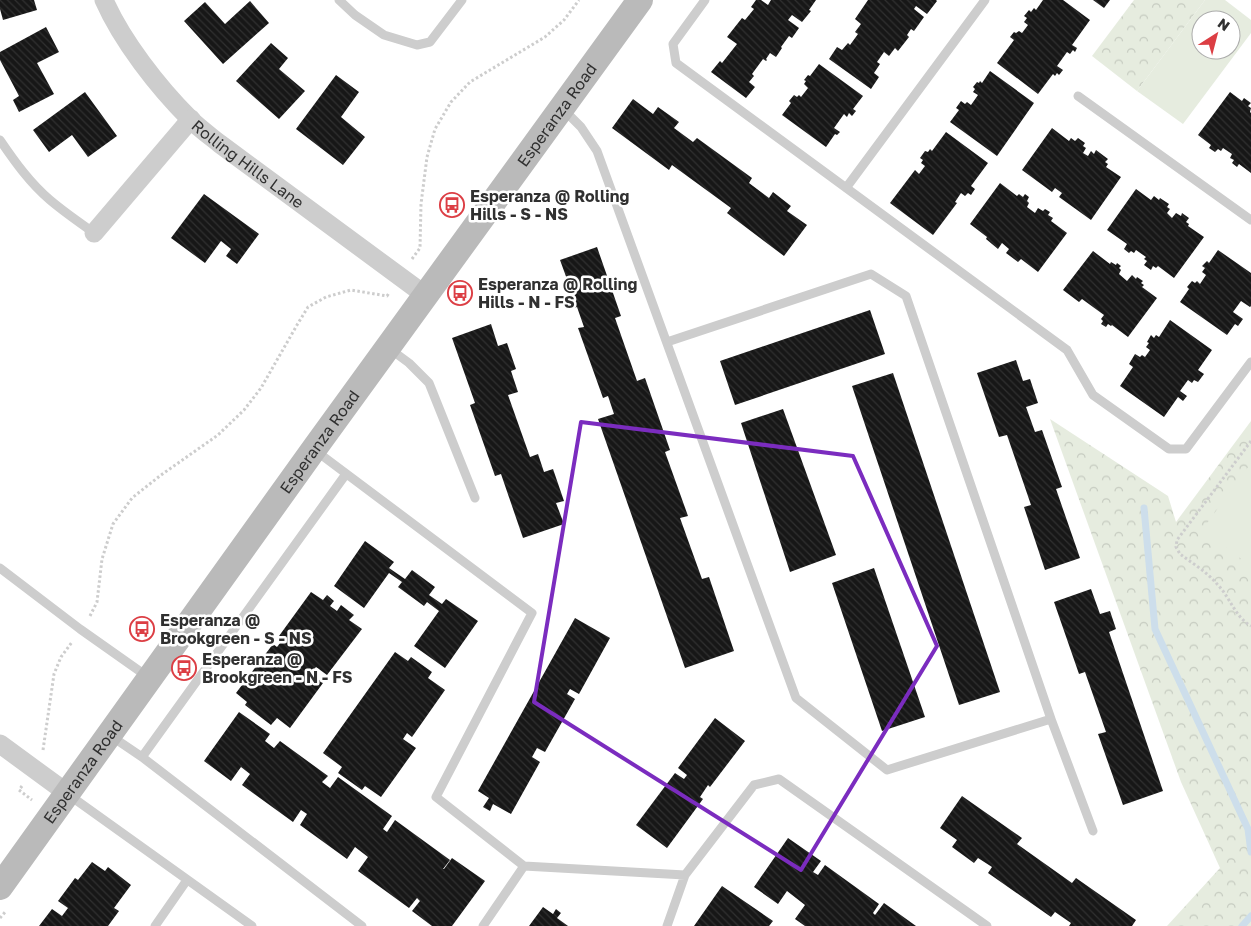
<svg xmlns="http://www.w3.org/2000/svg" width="1251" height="926" viewBox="0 0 1251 926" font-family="'Golos Text',sans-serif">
<defs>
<pattern id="forest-crowns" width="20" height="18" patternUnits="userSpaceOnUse" patternTransform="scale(1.25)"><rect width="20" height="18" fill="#e6ecdf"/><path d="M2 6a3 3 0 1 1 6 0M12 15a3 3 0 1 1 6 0" fill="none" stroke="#c6cbc0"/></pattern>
<pattern id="building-back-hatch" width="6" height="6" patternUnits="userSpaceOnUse" patternTransform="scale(1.25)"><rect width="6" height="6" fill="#171717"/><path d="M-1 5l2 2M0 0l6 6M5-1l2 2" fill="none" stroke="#303030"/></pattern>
</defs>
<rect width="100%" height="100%" fill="#fff"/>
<path fill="url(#forest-crowns)" d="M1134,0H1205L1137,91L1092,56Z
M1050,419L1168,496L1176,522L1251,421V926H1167L1220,868L1181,782Z"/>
<path fill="#e6ecdf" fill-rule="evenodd" d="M1205,0H1225L1251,20V33L1183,124L1137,91ZM1201,20H1231V50H1201Z
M1251,463V566L1202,530Z"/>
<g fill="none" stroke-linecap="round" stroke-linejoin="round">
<path stroke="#cddeeb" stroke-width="7" d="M1144,508L1155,629L1248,829L1251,852
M1242,926L1251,916"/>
</g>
<path fill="url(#building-back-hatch)" d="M0,0H34L37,10L3,20L0,9Z
M756,0H761L768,5L771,0H816L809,10L811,11L802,22L792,15L788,20L799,28L792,38L789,36L781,47L782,48L776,57L770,53L766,59L767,60L766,61L763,59L752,74L754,76L749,82L755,87L746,98L711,72L720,61L722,63L737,44L727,37L742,18L745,20L754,9L751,7Z
M868,0H936L937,1L927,14L916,6L914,9L924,17L914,31L911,29L907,35L909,37L898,51L895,48L889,56L884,52L877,62L880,64L874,73L879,77L871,89L829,59L837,47L842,50L848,43L850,45L858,34L855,32L861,24L855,19Z
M1043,0H1063L1090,20L1072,45L1077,48L1075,52L1073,50L1070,54L1067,52L1057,66L1063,70L1059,75L1057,73L1055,76L1053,74L1038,94L997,63L1014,40L1010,37L1014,32L1016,33L1019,31L1022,33L1028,25L1024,22L1027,18L1024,16L1029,10L1031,12L1034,8L1036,10Z
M1093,0H1110L1104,8Z
M250,1L269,23L223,64L184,21L205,2L225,24Z
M46,27L59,52L37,63L54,94L19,112L13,100L19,96L0,60V52Z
M271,43L288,58L279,69L305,91L279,119L236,81Z
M819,64L863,96L853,109L856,111L852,116L849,113L847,117L844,114L834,128L840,132L837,135L835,134L826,147L782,115L791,103L789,101L794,95L797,97L799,95L801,97L808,88L804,84L806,81L804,80L808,75L810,76Z
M990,71L1034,103L997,156L950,122L959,110L956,108L961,101L965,104L967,102L971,105L978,95L973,92L975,89L973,87L977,82L979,83L980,81L982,83Z
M336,75L359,92L341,117L365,137L343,165L296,129Z
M85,92L117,136L88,157L72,135L49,152L33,130Z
M1230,92L1242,101L1244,98L1251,103L1248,106L1251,108L1250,112L1251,113V173L1239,164L1237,167L1232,163L1234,160L1230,158L1232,154L1223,148L1221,151L1218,149L1215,152L1209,148L1211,145L1198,135Z
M633,99L653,114L658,107L679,122L674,128L693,142L697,138L752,178L749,183L769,198L773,192L791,206L787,211L807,225L784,256L727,213L731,208L672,165L669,170L612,128Z
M1052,128L1069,141L1071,138L1075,141L1078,138L1085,143L1083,146L1086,148L1083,153L1088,156L1091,151L1094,154L1096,150L1108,159L1105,162L1108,164L1106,167L1121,177L1091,220L1059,197L1062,193L1055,188L1052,192L1022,170Z
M946,132L988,163L971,186L975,189L971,195L968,193L965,196L961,193L955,202L957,203L933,235L890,203L915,170L919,174L925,166L921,163L923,160L920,158L925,151L928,152L930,149L932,151Z
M1000,183L1017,196L1019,194L1023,197L1025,194L1029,197L1027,201L1029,203L1027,207L1035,213L1038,208L1043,211L1045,209L1050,212L1048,215L1053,218L1051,221L1067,233L1038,272L1021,259L1018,262L1006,253L1009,249L1002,243L998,249L986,239L987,237L970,224Z
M1136,189L1151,200L1154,196L1159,200L1160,198L1169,204L1167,207L1170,209L1167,213L1172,218L1176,213L1181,216L1182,213L1189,218L1186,222L1189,224L1188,226L1204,237L1174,278L1158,266L1156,268L1153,266L1151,270L1144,265L1147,261L1144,259L1146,257L1136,250L1134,253L1131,251L1129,253L1124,249L1127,244L1107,230Z
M204,194L259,234L237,264L226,256L231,249L221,241L205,263L171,238Z
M597,247L621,316L615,318L637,381L645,378L670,450L665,452L688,516L680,518L702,579L709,577L734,651L685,668L598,419L614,414L608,396L603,398L578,328L584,327L577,307L572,309L563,284L568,282L560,260Z
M1218,250L1251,273V306L1250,307L1241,301L1233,312L1243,319L1238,326L1235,324L1227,335L1180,302L1189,289L1187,287L1192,281L1195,283L1197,281L1200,284L1206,275L1202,272L1205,268L1202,266L1207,261L1209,263Z
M1093,251L1110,264L1111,262L1116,265L1117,263L1121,266L1119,268L1121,270L1119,274L1127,281L1132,275L1136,279L1137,277L1143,281L1141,283L1144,285L1142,287L1157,298L1128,337L1112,325L1111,326L1108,324L1106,327L1101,324L1103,321L1101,319L1104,315L1082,299L1079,302L1063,290Z
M870,310L885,354L735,405L720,361Z
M1170,320L1212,350L1198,370L1204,374L1198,382L1194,380L1192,383L1188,380L1180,391L1187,396L1183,401L1178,397L1164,417L1120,386L1133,367L1129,364L1135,354L1140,357L1142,355L1145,357L1150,350L1146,347L1149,343L1147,342L1151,335L1154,338L1156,335L1159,337Z
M491,324L498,346L507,343L516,369L511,371L518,392L508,395L530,457L538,454L544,472L553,469L564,501L556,503L564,524L523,538L501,474L495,476L470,405L475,403L452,338Z
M1016,360L1023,381L1030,379L1038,403L1026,407L1035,432L1042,430L1062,487L1056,489L1080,558L1045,570L1024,507L1031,505L1007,435L999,437L977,373Z
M893,373L1000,692L959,705L852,386Z
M783,409L836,555L790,572L741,423Z
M365,541L394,562L389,568L405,579L412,570L435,587L429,595L442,604L446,599L478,621L445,668L414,646L439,611L427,602L424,606L398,587L402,582L389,573L364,608L334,586Z
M874,568L925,717L882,731L832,583Z
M1091,589L1100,614L1110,611L1116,629L1109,632L1163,791L1123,805L1098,734L1106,732L1085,672L1079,674L1054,602Z
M311,592L323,600L327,595L334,601L330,606L337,611L341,605L354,615L349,620L362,629L327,675L316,667L311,673L323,683L290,728L277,718L271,725L245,705L247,702L236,693L273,644L277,647L283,639L279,636Z
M575,618L610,638L579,694L570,689L567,694L575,699L545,752L537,748L532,757L540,762L511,814L493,804L490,811L483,807L489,798L478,791Z
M395,652L408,661L411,657L432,672L428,678L445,690L412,737L407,733L403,739L416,748L381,797L365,786L362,790L338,773L342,767L323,753Z
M239,712L270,734L265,741L274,748L280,741L328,776L322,782L330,788L338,777L392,816L383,829L387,832L395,820L450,860L443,869H444L452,858L485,881L452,926H432L412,911L420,901L417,898L409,908L358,871L368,857L355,847L347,859L300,825L307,814L301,810L293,822L242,785L250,774L241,767L231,781L204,761Z
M715,718L745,741L710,787L708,785L700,797L703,799L667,848L636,825L675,773L684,779L687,775L678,768Z
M962,796L1022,838L1017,844L1072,883L1076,878L1136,920L1132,926H1069L1071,923L1055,912L1051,917L988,873L992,867L978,858L974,863L952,847L957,840L940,828Z
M788,838L821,861L813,872L818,875L825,865L879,904L873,913L875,915L884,903L916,926H805L795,919L805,905L787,891L778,904L754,887Z
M92,862L105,871L108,867L131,885L114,908L119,911L108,926H39L52,909L62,916L68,908L58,901L75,878L78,880Z
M722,886L773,921L769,926H694Z
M543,907L553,914L556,909L561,913L557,918L568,926H529Z"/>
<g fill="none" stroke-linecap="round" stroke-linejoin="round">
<path stroke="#cdcdcd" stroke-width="3" stroke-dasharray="2.5 2.5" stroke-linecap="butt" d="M412,259L420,248L421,204L427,157L435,129L451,102L470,82L545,37L564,20L579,0
M1251,441L1177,540L1176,547L1180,554C1192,563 1207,572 1217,584C1230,597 1235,617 1251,626
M90,616L97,602L102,559L113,524L132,498L161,475L218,435L244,410L261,388L297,325L308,307L326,297L351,290L387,296L389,293
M43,750L54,674L61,657L72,642
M22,786L19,790L32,800
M0,918L6,911"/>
<path stroke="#cdcdcd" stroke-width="9" d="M339,0L355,15L384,35L417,45L430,42L462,0
M705,0L673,44L676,63L1067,350L1093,395L1169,449H1186L1251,362
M1078,96L1251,220
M564,110L581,127L597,151L796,698L887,770L1051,719L906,296L871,274L667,342
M0,140C15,162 30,183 50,200C64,212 79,222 94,233
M846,188L985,0
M390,349L409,363L429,383L475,498
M316,451L532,613L436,797L524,866
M0,568L80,629L148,677
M1051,719L1093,831
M111,736L142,757L362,926
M142,757L346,474
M69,795L252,926
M155,926L187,880
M483,926L524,866L685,875L754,785L779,779L987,926
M667,926L685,875"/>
<g stroke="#cdcdcd" stroke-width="19">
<path id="s1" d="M104,0C122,41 158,87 190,119C199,128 210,136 220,144L425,295"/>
<path d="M94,233L191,119"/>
<path d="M0,744L67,793"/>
</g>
<path stroke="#bababa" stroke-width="26" id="s2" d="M0,887L314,449L640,0"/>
</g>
<path fill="none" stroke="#7b2cbf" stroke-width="4" stroke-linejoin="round" d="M581,422L853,456L937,646L801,870L534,702Z"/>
<defs>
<symbol id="bus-ring" viewBox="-11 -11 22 22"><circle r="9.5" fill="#fff" stroke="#dc3e44" stroke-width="1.5"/><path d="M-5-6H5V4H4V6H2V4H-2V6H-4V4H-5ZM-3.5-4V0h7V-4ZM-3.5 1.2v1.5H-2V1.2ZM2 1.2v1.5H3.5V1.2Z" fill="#dc3e44"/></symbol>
</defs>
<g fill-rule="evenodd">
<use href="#bus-ring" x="438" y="191" width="28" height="28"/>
<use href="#bus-ring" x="446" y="279" width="28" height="28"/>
<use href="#bus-ring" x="128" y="615" width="28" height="28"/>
<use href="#bus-ring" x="170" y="654" width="28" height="28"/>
</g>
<g text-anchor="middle" stroke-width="5" stroke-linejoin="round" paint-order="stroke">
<g font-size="16" fill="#303030" stroke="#fff">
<text dy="6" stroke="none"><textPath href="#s2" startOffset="952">Esperanza Road</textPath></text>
<text dy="6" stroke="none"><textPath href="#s1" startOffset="221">Rolling Hills Lane</textPath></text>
<text dy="6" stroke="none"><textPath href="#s2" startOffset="548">Esperanza Road</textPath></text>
<text dy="6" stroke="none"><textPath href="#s2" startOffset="142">Esperanza Road</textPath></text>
</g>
<g font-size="16" font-weight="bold" fill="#303030" stroke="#fff" text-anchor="start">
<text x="470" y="202">Esperanza @ Rolling<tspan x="470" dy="18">Hills - S - NS</tspan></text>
<text x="478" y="290">Esperanza @ Rolling<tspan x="478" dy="18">Hills - N - FS</tspan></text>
<text x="160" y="626">Esperanza @<tspan x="160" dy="18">Brookgreen - S - NS</tspan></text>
<text x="202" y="665">Esperanza @<tspan x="202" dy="18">Brookgreen - N - FS</tspan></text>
</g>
</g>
<g transform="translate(1216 35) rotate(36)"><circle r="24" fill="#ffffff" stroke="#acacac"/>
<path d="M0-4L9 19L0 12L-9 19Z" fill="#dc3e44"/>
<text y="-8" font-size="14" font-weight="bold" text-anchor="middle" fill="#303030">N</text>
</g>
</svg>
